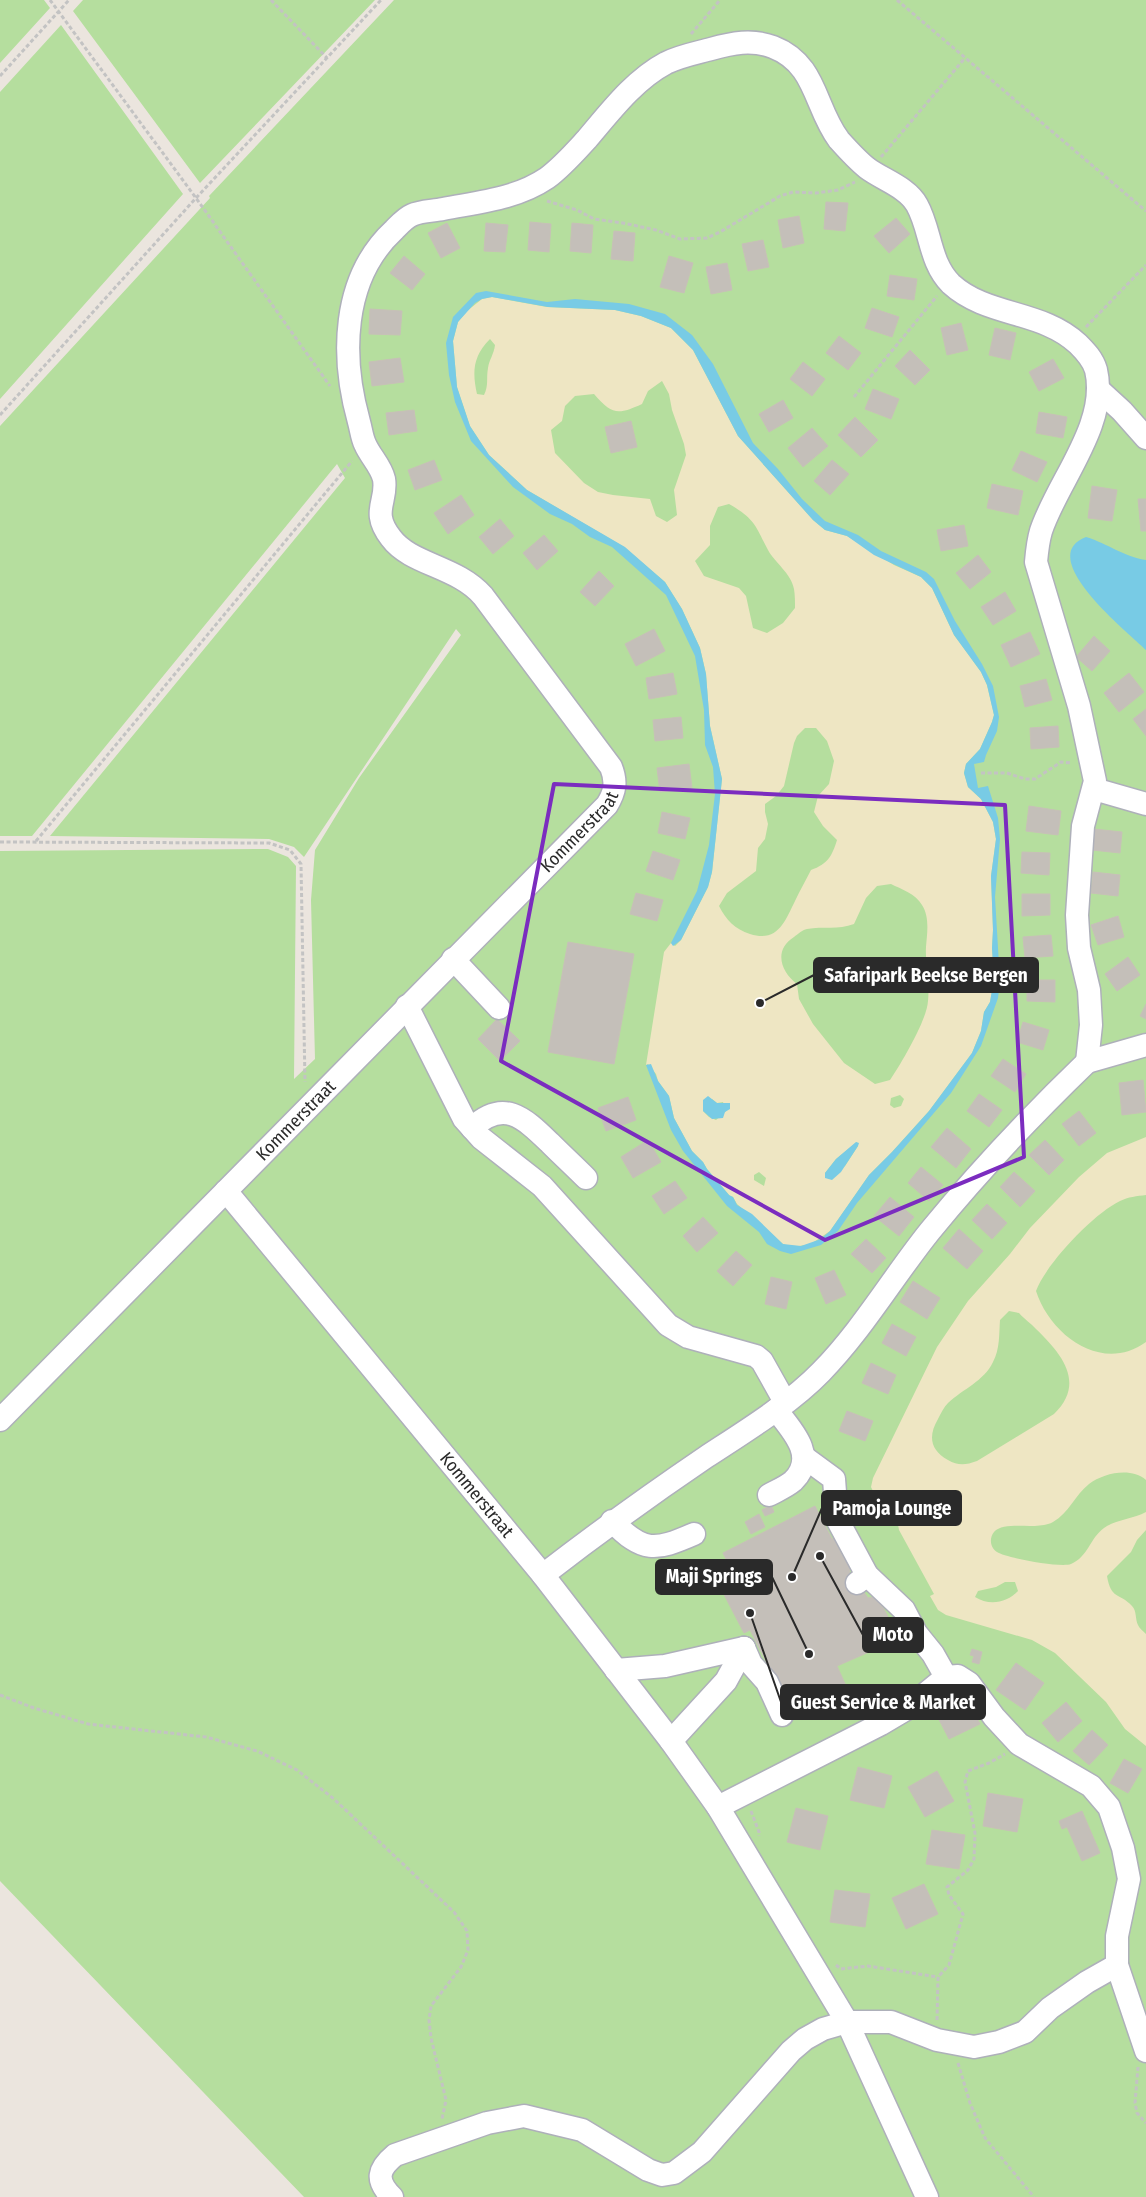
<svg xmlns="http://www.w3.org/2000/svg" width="1146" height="2197" viewBox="0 0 1146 2197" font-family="'Fira Sans Condensed',sans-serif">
<rect width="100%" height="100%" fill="#ebe5de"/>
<path fill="#b5de9e" d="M0,0H44L50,8L0,63Z
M83,0H375L200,183L73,11Z
M394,0H1146V2197H304L0,1881V851L268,849L288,857L296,866L294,1079L315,1059L311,900L315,850L359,778L461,635L456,629L304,857L294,847L269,839L50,836L345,478L337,464L32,836H0V426L210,198L209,196Z
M61,25L183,194L0,399V92Z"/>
<path fill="#eee6c3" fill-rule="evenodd" d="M492,297L547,307L615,310L641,316L671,328L693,350L738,436L813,520L825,530L847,536L894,565L921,577L932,588L954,635L981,672L987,685L994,715L992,722L980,749L966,764L964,773L968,787L981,799L993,822L996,839L991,876L993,930L992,948L994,979L990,1002L984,1012L981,1031L972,1053L929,1111L892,1152L869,1175L830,1231L811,1244L793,1247L783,1244L737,1204L733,1197L730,1196L707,1169L703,1162L692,1151L674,1118L669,1096L658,1081L656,1074L648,1064L646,1065L664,952L671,943L675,946L681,940L708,887L712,872L722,779L710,726L706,674L700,648L682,609L665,582L624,547L527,490L489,455L470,426L457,387L453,341L458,322L467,311L482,299ZM490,339L495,345C494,354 489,360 488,368C486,379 489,385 484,395L477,394C472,372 473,356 490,339ZM662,381L669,394L672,410L684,444L686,455L674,490L677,515L667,522L656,516L650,499L613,495L598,492L584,483L555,453L551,430L562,421L565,406L575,396L594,394C612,415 618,415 642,404L648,391ZM729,504C755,519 755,525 768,550C775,563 791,573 794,589C795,595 795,602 795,608L783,623L767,633L753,628L746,596L739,588L704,576L695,561L710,545V526L718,507ZM805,728H816L827,741L834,761L829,784L818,796L814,812L823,826L837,840C832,856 828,864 811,870C806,880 800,890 795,901C785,921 778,943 750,934C735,929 726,920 719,906L727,893L756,871L758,848L765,839L768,824L765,812V804L776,796L784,786L794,743L797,736ZM891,884C901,889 916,894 922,905C930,917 927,934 926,947C925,965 930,983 928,1001C927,1020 901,1064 890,1080L875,1084L844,1063L813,1024L799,999L797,984C781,972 773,950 794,937C798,934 802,930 807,929C823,926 838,930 854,924L866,898L877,886ZM900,1095L904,1099L901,1106L894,1108L890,1105L891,1098ZM712,1099L717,1103L723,1102L726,1111L716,1120L709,1117L703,1111ZM857,1142L858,1146L845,1166L825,1178V1173L836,1159ZM759,1172L766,1178L764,1186L754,1180V1175Z
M1146,1137V1195C1137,1196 1128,1197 1120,1201C1093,1214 1046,1264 1036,1291C1050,1335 1102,1374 1146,1342V1480C1131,1467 1104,1473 1089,1484C1075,1495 1069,1513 1053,1522C1037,1531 1005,1520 994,1532C989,1538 990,1548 997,1552C1006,1558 1061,1568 1071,1564C1088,1557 1090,1538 1104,1528C1115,1520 1133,1519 1146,1512V1530L1137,1540L1131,1552L1107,1576C1111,1600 1119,1592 1132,1606C1137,1611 1135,1619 1138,1625C1139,1628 1143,1631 1146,1634V1746L1125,1729L1106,1702L1055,1653L1032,1640L946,1615L938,1610L930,1596L934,1594L899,1530C898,1522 894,1516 885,1515L871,1487L873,1478L937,1347L968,1301L1010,1254L1030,1228L1079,1177L1107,1153ZM1009,1311L1019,1313C1025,1320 1031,1323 1036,1329C1062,1354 1086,1383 1054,1414L977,1461C966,1465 958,1466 948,1460C930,1450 928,1436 938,1419C941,1413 944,1407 948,1403C963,1389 984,1381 993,1362C1000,1349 999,1334 1000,1320ZM1005,1582H1015L1018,1591C1007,1603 989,1606 975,1597L978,1591L996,1587Z"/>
<path fill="#78cbe5" d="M486,291L547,302L575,299L629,304L665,314L692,335L713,364L753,443L778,469L802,499L825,521L858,535L881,551L926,572L934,579L955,621L982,664L993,686L999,717L997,731L986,755L984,762L974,764L978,788L988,786L998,818L1000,839L995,897L1000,982L998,998L981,1046L951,1093L857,1203L838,1231L821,1245L791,1254L780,1251L767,1244L759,1232L727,1206L683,1151L671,1130L646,1065L651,1064L658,1081L669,1096L674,1118L692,1151L703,1162L707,1169L729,1195L733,1197L737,1205L752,1214L783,1244L801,1246L821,1239L830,1231L869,1175L892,1152L929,1111L972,1053L981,1031L984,1012L990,1002L994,979L992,948L993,930L991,876L996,839L993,822L981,799L968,787L964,773L966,764L980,749L992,722L994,715L987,685L981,672L954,635L932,588L921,577L874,555L847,536L825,530L813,520L738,436L693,350L671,328L641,316L615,310L548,307L492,297L482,299L475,303L458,322L453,341L457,387L470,426L489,455L527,490L625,547L665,582L682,609L700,648L706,674L710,726L722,779L712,872L708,887L681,940L673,946L671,943L697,891L709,845L715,794L713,767L705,745L704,710L695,656L666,595L612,547L590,537L572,524L550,514L513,487L471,441L455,402L449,375L446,343L453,317L476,293Z
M1086,537C1109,544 1122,556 1146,560V650C1129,633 1033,557 1086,537Z
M708,1096L717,1103H730V1109L725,1112L723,1118L712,1119L703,1111V1100Z
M856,1142L859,1143L858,1146L841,1172L832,1180L825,1178V1173L836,1159Z"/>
<path fill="#c4bfb9" stroke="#c7c1b7" d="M826,202L848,203L845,231L824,229Z
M799,216L804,243L783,248L778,220Z
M896,218L910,234L889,253L874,236Z
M530,222L551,224L549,252L528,250Z
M447,223L460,248L441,258L428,233Z
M486,223L508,225L505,252L484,251Z
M572,223L593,225L591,253L570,251Z
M614,231L635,233L633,261L611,259Z
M763,240L769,267L748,271L742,244Z
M404,256L425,274L412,290L390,273Z
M669,256L693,263L684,293L660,287Z
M727,263L732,290L711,294L706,267Z
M890,275L917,279L914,300L887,296Z
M872,308L899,317L892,337L865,328Z
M370,309L402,311L400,335L369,334Z
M961,323L968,350L947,355L941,328Z
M995,328L1016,333L1010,360L989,355Z
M839,336L861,353L848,370L826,353Z
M910,350L930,370L915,385L895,366Z
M400,358L404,382L372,386L369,362Z
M1053,359L1064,378L1039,391L1029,372Z
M803,362L825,379L812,396L790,379Z
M873,389L899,399L891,419L865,409Z
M783,400L793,418L769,432L759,414Z
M414,410L417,431L389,435L386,413Z
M1039,412L1067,417L1063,438L1036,433Z
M855,417L878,440L861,457L838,435Z
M631,421L637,447L611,453L605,427Z
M812,428L828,446L803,467L788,448Z
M1021,451L1047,462L1037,482L1012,470Z
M434,460L442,480L415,490L408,470Z
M832,460L849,474L830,495L814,481Z
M992,484L1023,491L1018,515L987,508Z
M1092,486L1117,490L1112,521L1088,518Z
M461,495L474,515L448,534L434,513Z
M1138,499H1146V531H1141Z
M500,519L514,536L493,554L479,537Z
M964,525L968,546L941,551L937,530Z
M544,535L558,551L537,570L523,553Z
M978,555L991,572L970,589L956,573Z
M599,571L614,586L595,606L580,592Z
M1005,592L1016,611L993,625L981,607Z
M654,629L665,651L636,666L625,644Z
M1030,632L1040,654L1011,667L1001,645Z
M1094,636L1110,651L1092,671L1076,657Z
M673,673L677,694L649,699L646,678Z
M1129,673L1144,692L1119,712L1104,693Z
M1046,679L1052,700L1025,707L1020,686Z
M1146,709V736L1133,719Z
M681,717L683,738L655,741L653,720Z
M1058,726L1059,747L1031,749L1030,728Z
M689,764L692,788L660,792L657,768Z
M1029,806L1061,811L1058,835L1026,831Z
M662,812L690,818L685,839L658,833Z
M1094,829L1122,832L1120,853L1092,850Z
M653,851L680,860L673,880L646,871Z
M1022,852L1050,853L1049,875L1021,873Z
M1093,872L1120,875L1118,896L1091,893Z
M636,893L663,900L657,921L630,914Z
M1022,894H1050V915L1022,916Z
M1118,916L1124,937L1098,945L1091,925Z
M1051,935L1053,956L1025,958L1023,937Z
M568,942L634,954L614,1064L548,1052Z
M1128,957L1140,975L1117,991L1105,974Z
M1027,980H1055V1002L1027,1001Z
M1146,1004V1019L1140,1016Z
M497,1019L520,1041L500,1061L478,1039Z
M1023,1022L1049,1030L1043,1050L1017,1042Z
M1003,1059L1026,1074L1015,1092L991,1076Z
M1143,1080L1146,1112L1122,1115L1119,1083Z
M979,1094L1002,1110L989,1127L967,1111Z
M628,1097L636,1120L606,1131L598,1108Z
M1079,1111L1096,1133L1079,1146L1062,1124Z
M947,1128L971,1149L956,1168L931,1147Z
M648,1140L661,1162L633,1178L621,1157Z
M1045,1140L1064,1160L1049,1175L1029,1155Z
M921,1167L943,1185L929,1201L908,1183Z
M1014,1172L1035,1191L1020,1207L1000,1187Z
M675,1181L687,1198L664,1214L652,1196Z
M890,1197L914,1217L899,1236L874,1216Z
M987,1204L1007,1223L992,1239L972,1220Z
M703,1217L718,1233L697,1252L683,1236Z
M959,1229L983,1251L967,1269L943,1248Z
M866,1239L886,1258L872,1273L851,1254Z
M736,1251L752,1265L733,1286L717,1271Z
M834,1270L846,1295L826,1304L815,1278Z
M771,1277L792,1282L786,1309L765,1304Z
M913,1281L940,1298L927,1319L900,1302Z
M892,1324L916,1337L906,1356L882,1343Z
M871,1363L896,1375L888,1394L862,1383Z
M847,1411L873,1421L865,1441L839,1431Z
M771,1505L774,1512L765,1516L762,1510Z
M815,1506L832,1539L840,1535L856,1565L849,1571L868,1598L877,1596L895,1630L866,1645L869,1652L837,1666L851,1697L805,1710L790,1690L783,1694L750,1630L744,1633L718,1583L734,1575L723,1553Z
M759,1514L765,1527L751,1534L745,1522Z
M972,1649L982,1652L979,1664L972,1662L974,1656L970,1655Z
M1016,1663L1044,1683L1025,1710L996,1690Z
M965,1694L980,1724L949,1739L934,1710Z
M1066,1702L1082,1721L1058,1742L1042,1723Z
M1092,1730L1108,1745L1089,1765L1073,1751Z
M1124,1759L1142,1769L1128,1793L1110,1783Z
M858,1767L892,1776L884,1808L850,1800Z
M937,1771L954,1801L925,1817L908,1787Z
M988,1793L1023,1799L1017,1832L983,1826Z
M796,1808L828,1816L820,1850L787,1842Z
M1082,1811L1100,1853L1082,1861L1067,1827L1062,1829L1059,1821Z
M932,1830L965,1835L959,1869L926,1864Z
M924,1884L938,1914L906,1929L892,1898Z
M835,1890L870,1894L865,1927L830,1922Z"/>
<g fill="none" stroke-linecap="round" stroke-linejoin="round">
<defs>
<g id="minor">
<path d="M1098,389L1122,411L1146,438"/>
<path d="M1094,789L1146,804"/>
<path d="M453,959L499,1008"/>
<path d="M407,1006L464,1119L481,1138L542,1186L668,1325L688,1337L756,1356L762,1361L785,1402"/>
<path d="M472,1128C504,1098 524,1118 550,1143C562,1155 574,1166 586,1178"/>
<path id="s1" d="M226,1191L543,1575L671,1741L718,1807L847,2022L927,2197"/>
<path id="s2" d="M0,1420L607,805C615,792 617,782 611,767L483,596C457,566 411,565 391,538C370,511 388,502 384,479C381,466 370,456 365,444C362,438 361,429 359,422C341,358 341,279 394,230C399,225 405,218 412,215C420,211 433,211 443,209C479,202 516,199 547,178C562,167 575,152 587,139C610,112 634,80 666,63C680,56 696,53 711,49C732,43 752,39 773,47C817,64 814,107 839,140C848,150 857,160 867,168C883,180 907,187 917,205C931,230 929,262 951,284C987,317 1042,310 1078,344C1085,351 1093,359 1096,370C1109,424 1057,482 1041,531C1038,541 1037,551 1036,562L1079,706L1095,781L1083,826L1077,915L1079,948L1089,990L1091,1025L1087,1062L1146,1045"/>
<path d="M804,1457L834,1479L837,1519L867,1575L857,1583"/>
<path d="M769,1495C776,1491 786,1487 793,1481C818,1457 792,1430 776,1410"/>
<path d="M612,1521C643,1553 655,1551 694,1534"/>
<path d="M543,1575C596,1534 650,1495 706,1457C744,1432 790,1404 821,1372C863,1329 893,1277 930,1231C979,1171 1032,1115 1087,1062"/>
<path d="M867,1575L904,1610L916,1633L933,1654L946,1677"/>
<path d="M744,1648L751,1664L767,1682L782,1715"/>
<path d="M616,1670L665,1666L744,1648"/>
<path d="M671,1741L726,1681L744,1648"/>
<path d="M1117,1965L1146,2051"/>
<path d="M392,2197C375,2180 378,2169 395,2155L487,2123L524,2116L582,2130L648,2170L662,2175L674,2173L702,2152L791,2051L805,2039L823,2029L847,2022H891L937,2040L974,2047L999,2042L1025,2032L1050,2008L1087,1982L1117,1965V1936L1129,1879L1123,1848L1109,1807L1091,1786L1019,1744L994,1717L969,1683L958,1676L946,1677L908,1708L881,1724L718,1807"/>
</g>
</defs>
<use href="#minor" stroke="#aeb0ba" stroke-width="25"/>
<path stroke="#c3c3c3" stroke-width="3" stroke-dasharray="4 2.5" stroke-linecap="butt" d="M50,0L196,198L330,386
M271,0L327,58
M897,0L1146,211
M691,34L720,0
M0,76L69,0
M881,157L965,58
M547,201L577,210L594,219L623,223L656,230L680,239L707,238L720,232L780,196L793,192L816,193L838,190L855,182
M1086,327L1146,265
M854,397L937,296
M0,415L196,198L381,0
M981,773H1007L1025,779H1035L1061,762L1072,763
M36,841L352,461
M0,842L269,843L290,850L301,864L305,1082
M0,1695L34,1708L88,1724L206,1737L257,1751L297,1770L334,1799L454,1912L467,1931L468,1950L461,1967L431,2006L429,2020L431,2038L446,2100L442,2119
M751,1811L759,1832V1836
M836,1965L841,1969L868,1966L938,1977
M937,2020L938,1977L949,1965L963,1914L949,1895L947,1887L968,1870L974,1859L975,1833L965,1782L968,1771L989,1763L1005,1754
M958,2063L970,2103L985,2138L1034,2197
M1138,2067L1135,2103L1137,2113L1146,2123"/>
<use href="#minor" stroke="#fff" stroke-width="22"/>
</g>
<path fill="none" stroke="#7b2cbf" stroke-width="4" stroke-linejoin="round" d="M554,784L1005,805L1024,1157L825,1240L501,1061Z"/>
<g text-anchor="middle" stroke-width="4.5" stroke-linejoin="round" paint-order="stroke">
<g font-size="18" fill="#2a2a2a" stroke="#fff">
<text dy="6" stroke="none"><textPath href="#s2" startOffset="826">Kommerstraat</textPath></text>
<text dy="6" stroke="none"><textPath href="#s2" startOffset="421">Kommerstraat</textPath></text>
<text dy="6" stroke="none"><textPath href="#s1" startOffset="394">Kommerstraat</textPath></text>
</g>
</g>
<path fill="none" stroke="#2a2a2a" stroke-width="2" d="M760 1003L814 975M792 1577L822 1508M809 1654L772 1577M820 1556L863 1635M750 1613L781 1702"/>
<g fill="#2a2a2a" stroke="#fff" stroke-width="2">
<circle cx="760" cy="1003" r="5"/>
<circle cx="792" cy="1577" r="5"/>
<circle cx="809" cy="1654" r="5"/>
<circle cx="820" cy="1556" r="5"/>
<circle cx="750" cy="1613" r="5"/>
</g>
<g fill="#2a2a2a" stroke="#2a2a2a" stroke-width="2">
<rect x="814" y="958" width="224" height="34" rx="5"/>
<rect x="822" y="1491" width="139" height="34" rx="5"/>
<rect x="656" y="1560" width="116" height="34" rx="5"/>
<rect x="863" y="1618" width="60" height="34" rx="5"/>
<rect x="781" y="1685" width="204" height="34" rx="5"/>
</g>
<g font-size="19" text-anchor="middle" font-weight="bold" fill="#fff">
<text x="926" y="982">Safaripark Beekse Bergen</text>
<text x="892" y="1515">Pamoja Lounge</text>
<text x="714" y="1583">Maji Springs</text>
<text x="893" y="1641">Moto</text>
<text x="883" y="1709">Guest Service &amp; Market</text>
</g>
</svg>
